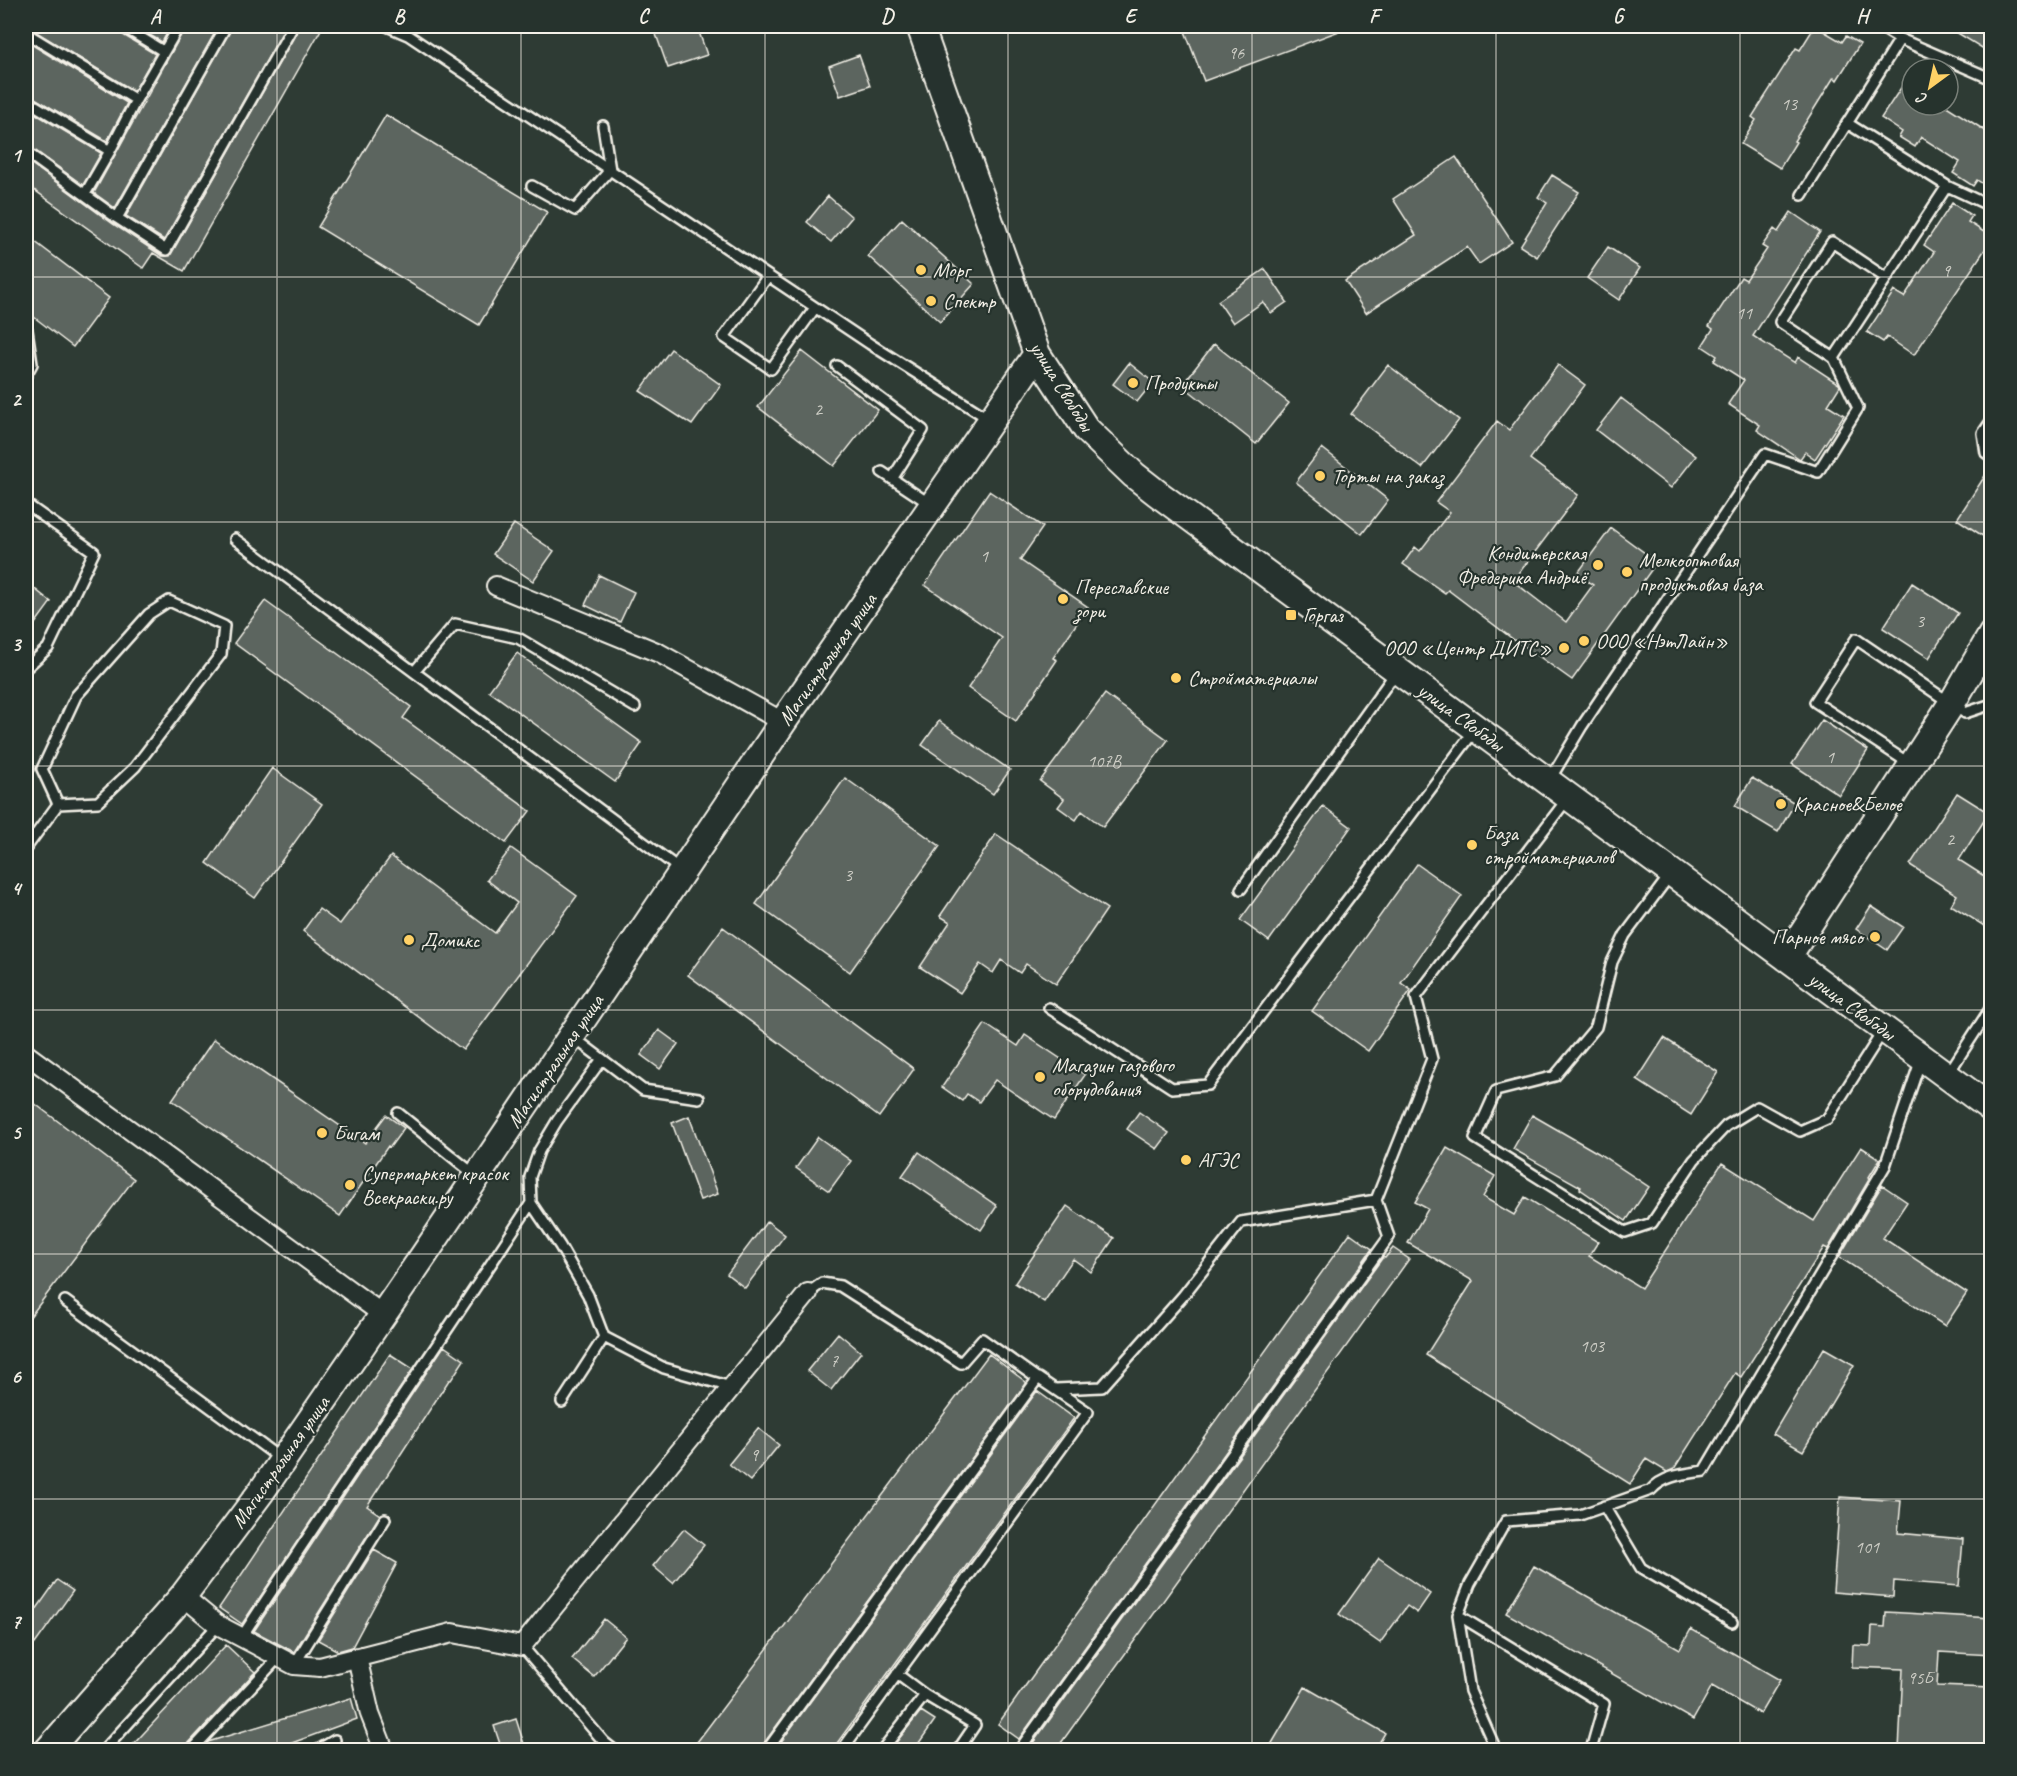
<svg xmlns="http://www.w3.org/2000/svg" width="2017" height="1776" viewBox="0 0 2017 1776" font-family="Caveat,sans-serif">
<rect width="100%" height="100%" fill="#2e3b34"/>
<filter id="ink" filterUnits="userSpaceOnUse"><feTurbulence type="fractalNoise" baseFrequency=".0167" numOctaves="2"/><feDisplacementMap in="SourceGraphic" scale="12" xChannelSelector="R" yChannelSelector="G"/><feConvolveMatrix kernelMatrix="1 2 1 2 8 2 1 2 1" color-interpolation-filters="sRGB"/></filter>
<g filter="url(#ink)">
<path fill="#5c655e" stroke="#f4f1e8" stroke-width="1.5" d="M26,26H115L118,32L155,54L134,91Z
M134,26H171L162,42Z
M186,26H219L115,208L94,193Z
M233,26H286L164,240L126,216Z
M300,26H323L184,271L153,253L143,268L26,184V160L113,224L162,256H170Z
M653,26H697L707,55L668,68Z
M1183,26H1350V27L1204,81Z
M1815,26L1842,42L1846,36L1860,44L1837,80L1834,77L1794,141L1796,142L1780,168L1741,144L1756,120L1752,117L1796,48L1800,50Z
M1946,26H1992V54Z
M26,41L127,103L107,141L26,93Z
M859,55L870,86L840,96L829,66Z
M1912,71V105H1945L1992,135V190L1977,180L1973,186L1953,173L1960,162L1921,137L1915,147L1899,137L1902,132L1881,118Z
M26,108L101,153L83,185L30,147L26,145Z
M386,115L547,212L479,325L318,227Z
M1456,157L1512,242L1479,264L1467,247L1366,313L1345,281L1416,235L1393,199Z
M1552,175L1579,192L1537,257L1520,246L1547,203L1538,197Z
M828,196L852,217L831,242L807,222Z
M1952,203L1972,216L1968,222L1992,237V239L1914,355L1887,337L1883,342L1867,332L1894,291L1904,297L1934,252L1924,245Z
M1791,212L1820,232L1753,336L1795,363L1798,357L1839,384L1840,386L1828,405L1844,415L1815,459L1805,452L1800,459L1757,430L1760,425L1728,404L1744,380L1714,361L1717,356L1702,346L1713,329L1709,326L1741,277L1746,280L1767,249L1762,246L1774,229L1778,232Z
M902,219L974,284L940,322L868,256Z
M26,235L109,298L73,347L26,311Z
M1608,247L1640,268L1619,300L1587,278Z
M1265,269L1287,302L1271,313L1263,302L1233,323L1218,301Z
M1214,344L1289,403L1256,444L1182,385Z
M671,349L721,385L692,425L640,391Z
M802,351L878,410L834,466L758,407Z
M1129,363L1153,382L1137,402L1113,384Z
M1388,365L1459,420L1422,468L1351,414Z
M1558,365L1585,385L1530,459L1578,495L1513,581L1566,622L1593,585L1577,574L1611,528L1657,562L1572,680L1523,645L1522,646L1448,590L1445,593L1403,564L1415,547L1420,551L1450,512L1436,502L1497,421L1509,430Z
M1621,398L1696,456L1671,488L1596,430Z
M1322,448L1388,500L1362,534L1296,482Z
M1992,465V542L1957,519Z
M989,491L1043,527L1020,560L1088,607L1053,658L1057,660L1016,721L968,688L1002,638L925,585Z
M514,524L554,551L533,581L493,554Z
M599,575L634,592L620,622L585,605Z
M26,582L51,602L26,636Z
M1912,583L1958,613L1929,658L1883,628Z
M265,601L411,707L403,718L530,811L506,843L234,643Z
M517,653L642,743L615,782L489,691Z
M1105,694L1168,740L1103,827L1082,811L1076,820L1058,807L1064,799L1040,781Z
M1822,720L1868,750L1839,795L1792,764Z
M939,721L1010,770L993,794L922,745Z
M272,768L322,804L255,898L207,863Z
M845,778L940,846L850,972L756,904Z
M1752,778L1795,803L1778,832L1735,806Z
M1957,793L1989,813L1959,860L1992,881V931L1951,905L1957,895L1910,865Z
M1323,806L1351,827L1269,941L1240,920Z
M996,834L1107,909L1056,984L1026,964L1020,973L1001,960L993,973L980,964L960,993L920,967L950,922L940,916Z
M511,848L577,896L463,1050L303,931L319,909L340,924L391,856L495,933L517,903L487,880Z
M1417,864L1462,896L1401,983L1411,990L1368,1051L1312,1011Z
M1871,906L1903,927L1887,950L1856,929Z
M723,927L914,1069L879,1117L688,975Z
M985,1024L1018,1046L1025,1035L1085,1075L1054,1120L995,1080L979,1102L967,1094L962,1101L942,1087Z
M659,1030L678,1044L660,1069L641,1055Z
M1664,1038L1718,1072L1691,1115L1637,1080Z
M214,1039L365,1143L386,1115L404,1128L390,1147L388,1146L340,1216L172,1100Z
M26,1097L134,1179L26,1322Z
M1139,1112L1169,1133L1157,1149L1127,1129Z
M1532,1115L1598,1153L1649,1187L1626,1221L1580,1189L1581,1187L1513,1149Z
M689,1116L718,1194L700,1200L672,1123Z
M818,1137L851,1161L829,1191L796,1168Z
M1861,1147L1880,1159L1869,1177L1870,1178L1828,1249L1824,1247L1741,1377L1735,1373L1674,1469L1667,1472L1646,1459L1630,1484L1426,1355L1473,1281L1408,1243L1428,1209L1415,1202L1447,1148L1495,1176L1483,1197L1514,1215L1525,1197L1598,1242L1589,1256L1641,1288L1722,1163L1814,1221Z
M919,1152L997,1206L981,1230L902,1176Z
M1882,1185L1907,1202L1883,1238L1967,1293L1945,1326L1839,1257Z
M1067,1206L1114,1238L1091,1272L1073,1259L1044,1302L1015,1283Z
M767,1221L785,1235L745,1288L727,1274Z
M1350,1233L1372,1249L1019,1739L998,1724Z
M1393,1248L1409,1259L1056,1750H1035L1030,1747L1383,1257L1385,1258Z
M838,1333L861,1352L831,1390L807,1371Z
M444,1346L464,1360L451,1380H449L367,1506L380,1515L294,1652L254,1631Z
M1824,1348L1854,1365L1803,1451L1773,1434Z
M390,1354L413,1369L242,1624L219,1608Z
M989,1354L1026,1382V1384L762,1746L760,1750H691Z
M1037,1391L1074,1418L832,1750H775Z
M758,1428L779,1445L750,1481L729,1464Z
M1840,1497L1901,1501L1898,1533L1963,1539L1959,1586L1894,1581L1893,1597L1833,1592Z
M684,1529L704,1545L673,1583L653,1566Z
M374,1550L397,1563L352,1647L338,1651L318,1640Z
M1379,1558L1430,1594L1417,1613L1407,1606L1380,1643L1339,1614Z
M1534,1566L1680,1649L1691,1629L1780,1680L1760,1714L1712,1686L1693,1720L1506,1613Z
M57,1580L73,1591L35,1644L26,1637V1624Z
M1886,1612L1992,1618V1655L1939,1652L1937,1686L1992,1688V1750H1899L1903,1669L1852,1667L1853,1645L1871,1646L1872,1626L1885,1627Z
M604,1619L626,1637L594,1677L572,1659Z
M226,1645L255,1672L187,1745L185,1750H128Z
M1305,1687L1385,1733L1375,1750H1268Z
M351,1698L357,1719L273,1750H201L208,1742Z
M921,1711L935,1720L914,1750H890Z
M516,1719L525,1747L515,1750H502L494,1726Z"/>
<g fill="none" stroke-linecap="round" stroke-linejoin="round">
<defs>
<path id="lane" d="M122,26L163,51
M387,26L408,35L870,344L989,419
M1879,26L1900,39L1992,79
M26,33L136,100
M26,100L110,151L136,100L179,26
M1847,123L1947,186L1992,207
M26,152L117,218L166,250L293,26
M532,186L575,210L610,170L603,126
M85,194L110,151
M1802,195L1900,39
M117,218L226,26
M768,276L724,337L771,369L815,308
M26,328L27,330L32,364L26,375
M1834,358L1947,186
M837,366L923,430L892,479
M1992,420L1983,433L1986,453L1992,457
M882,472L930,504
M26,504L94,552L48,648L26,668
M235,539L681,870
M169,601L224,626L221,654L135,767L98,802L58,804L42,769L76,696L149,614Z
M414,672L455,624L518,638L635,707
M1910,764L1815,702L1856,639L1965,713L1992,704
M1549,781L1582,726L1765,454L1818,472L1858,408L1834,358L1780,322L1832,242L1886,278
M26,848L58,804
M1670,875L1625,935L1612,962L1596,1027L1555,1076L1496,1091L1475,1138L1625,1232L1652,1223L1694,1160L1726,1126L1757,1107L1800,1131L1827,1119L1883,1031
M1241,889L1396,672
M1049,1008L1172,1088L1208,1085L1475,730
M573,1037L643,1090L699,1098
M1948,1074L1992,1006
M398,1113L475,1175
M808,1293L822,1283L840,1286L961,1363L982,1339L1038,1379
M65,1301L281,1459
M604,1337L664,1368L731,1387
M1056,1389L1102,1387L1182,1297L1241,1222L1376,1200
M562,1402L604,1337L588,1295L560,1246L531,1203L530,1177L539,1151L557,1121L602,1059
M1604,1506L1641,1568L1732,1622
M1458,1615L1604,1704L1591,1750
M241,1638C336,1492 436,1349 531,1203
M522,1646L604,1742L614,1750
M294,1665L385,1519
M897,1674L925,1695
M104,1750L218,1625
M192,1750L278,1658
M318,1750L335,1740
M767,1750L1038,1378L1088,1412L842,1750
M882,1750L925,1695L975,1725L958,1750
M1022,1750V1746L1389,1237L1376,1200L1432,1059L1416,997L1568,798
M1494,1750L1493,1743L1470,1691L1458,1615L1470,1584L1506,1521L1580,1515L1651,1490C1664,1475 1685,1474 1704,1471L1885,1166L1921,1059"/>
<path id="street" d="M496,586L659,653L783,722
M26,1054L382,1314
M183,1596L218,1625L294,1665L320,1667L452,1633L522,1646L808,1293
M357,1657L370,1714L384,1750"/>
<path id="secondary" d="M920,26L1037,354L1086,429L1134,475L1157,493L1992,1109
M1787,958L1952,703L1992,634
M48,1750L183,1596L261,1492L424,1255L783,722L1037,354"/>
</defs>
<use href="#lane" stroke="#f4f1e8" stroke-width="14"/>
<use href="#street" stroke="#f4f1e8" stroke-width="22"/>
<use href="#secondary" stroke="#f4f1e8" stroke-width="30"/>
<use href="#lane" stroke="#26332d" stroke-width="9"/>
<use href="#street" stroke="#26332d" stroke-width="18"/>
<use href="#secondary" stroke="#26332d" stroke-width="26"/>
</g>
</g>
<path fill="none" stroke="#f4f1e8" stroke-width="1.5" stroke-opacity="0.55" d="M277,26V1750M521,26V1750M765,26V1750M1008,26V1750M1252,26V1750M1496,26V1750M1740,26V1750M26,277H1992M26,522H1992M26,766H1992M26,1010H1992M26,1254H1992M26,1499H1992"/>
<g fill="#ffd166" stroke="#26332d" stroke-width="2">
<circle cx="921" cy="270" r="6"/>
<circle cx="931" cy="301" r="6"/>
<circle cx="1133" cy="383" r="6"/>
<circle cx="1320" cy="476" r="6"/>
<circle cx="1598" cy="565" r="6"/>
<circle cx="1627" cy="572" r="6"/>
<circle cx="1063" cy="599" r="6"/>
<rect x="1285" y="609" width="12" height="12" rx="3"/>
<circle cx="1584" cy="641" r="6"/>
<circle cx="1564" cy="648" r="6"/>
<circle cx="1176" cy="678" r="6"/>
<circle cx="1781" cy="804" r="6"/>
<circle cx="1472" cy="845" r="6"/>
<circle cx="1875" cy="937" r="6"/>
<circle cx="409" cy="940" r="6"/>
<circle cx="1040" cy="1077" r="6"/>
<circle cx="322" cy="1133" r="6"/>
<circle cx="1186" cy="1160" r="6"/>
<circle cx="350" cy="1185" r="6"/>
</g>
<g text-anchor="middle" stroke-width="4.5" stroke-linejoin="round" paint-order="stroke">
<g font-size="18" fill="#cecec6">
<text x="1236" y="59">96</text>
<text x="1789" y="110">13</text>
<text x="1946" y="277">9</text>
<text x="1744" y="319">11</text>
<text x="818" y="415">2</text>
<text x="984" y="562">1</text>
<text x="1920" y="627">3</text>
<text x="1830" y="763">1</text>
<text x="1104" y="767">107В</text>
<text x="1950" y="845">2</text>
<text x="848" y="881">3</text>
<text x="1592" y="1352">103</text>
<text x="834" y="1367">7</text>
<text x="754" y="1461">9</text>
<text x="1867" y="1553">101</text>
<text x="1920" y="1684">95Б</text>
</g>
<g font-size="21" fill="#f4f1e8" stroke="#26332d" text-anchor="start">
<text x="933" y="277">Морг</text>
<text x="943" y="308">Спектр</text>
<text x="1145" y="390">Продукты</text>
<text x="1332" y="483">Торты на заказ</text>
<text x="1586" y="560" text-anchor="end">Кондитерская<tspan x="1586" dy="24">Фредерика Андриё</tspan></text>
<text x="1639" y="567">Мелкооптовая<tspan x="1639" dy="24">продуктовая база</tspan></text>
<text x="1075" y="594">Переславские<tspan x="1075" dy="24">зори</tspan></text>
<text x="1303" y="622">Горгаз</text>
<text x="1596" y="648">ООО «НэтЛайн»</text>
<text x="1552" y="655" text-anchor="end">ООО «Центр ДИТС»</text>
<text x="1188" y="685">Стройматериалы</text>
<text x="1793" y="811">Красное&amp;Белое</text>
<text x="1484" y="840">База<tspan x="1484" dy="24">стройматериалов</tspan></text>
<text x="1863" y="944" text-anchor="end">Парное мясо</text>
<text x="421" y="947">Домикс</text>
<text x="1052" y="1072">Магазин газового<tspan x="1052" dy="24">оборудования</tspan></text>
<text x="334" y="1140">Бигам</text>
<text x="1198" y="1167">АГЭС</text>
<text x="362" y="1180">Супермаркет красок<tspan x="362" dy="24">Всекраски.ру</tspan></text>
</g>
<g font-size="21" fill="#f4f1e8" stroke="#26332d">
<text transform="translate(1062 386) rotate(58)" y="7">улица Свободы</text>
<text transform="translate(827 659) rotate(-55)" y="7">Магистральная улица</text>
<text transform="translate(1461 717) rotate(36)" y="7">улица Свободы</text>
<text transform="translate(1852 1006) rotate(36)" y="7">улица Свободы</text>
<text transform="translate(555 1061) rotate(-56)" y="7">Магистральная улица</text>
<text transform="translate(280 1462) rotate(-55)" y="7">Магистральная улица</text>
</g>
</g>
<rect width="2017" height="1776" fill="none" stroke="#26332d" stroke-width="66"/>
<g transform="translate(1930 87) rotate(213)"><circle r="28" fill="#26332d" stroke="#787f78" stroke-width="1.5"/>
<path d="M0-4.5L10 22L0 15L-10 22Z" fill="#ffd166"/>
<text y="-9" font-size="16" font-weight="bold" text-anchor="middle" fill="#f4f1e8">С</text>
</g>
<rect x="33" y="33" width="1951" height="1710" fill="none" stroke="#f4f1e8" stroke-width="2"/>
<g font-size="20" text-anchor="middle" font-weight="bold" fill="#f4f1e8">
<text x="155" y="23">A</text>
<text x="399" y="23">B</text>
<text x="643" y="23">C</text>
<text x="887" y="23">D</text>
<text x="1130" y="23">E</text>
<text x="1374" y="23">F</text>
<text x="1618" y="23">G</text>
<text x="1862" y="23">H</text>
<text x="16" y="162">1</text>
<text x="16" y="406">2</text>
<text x="16" y="651">3</text>
<text x="16" y="895">4</text>
<text x="16" y="1139">5</text>
<text x="16" y="1383">6</text>
<text x="16" y="1628">7</text>
</g>
</svg>
